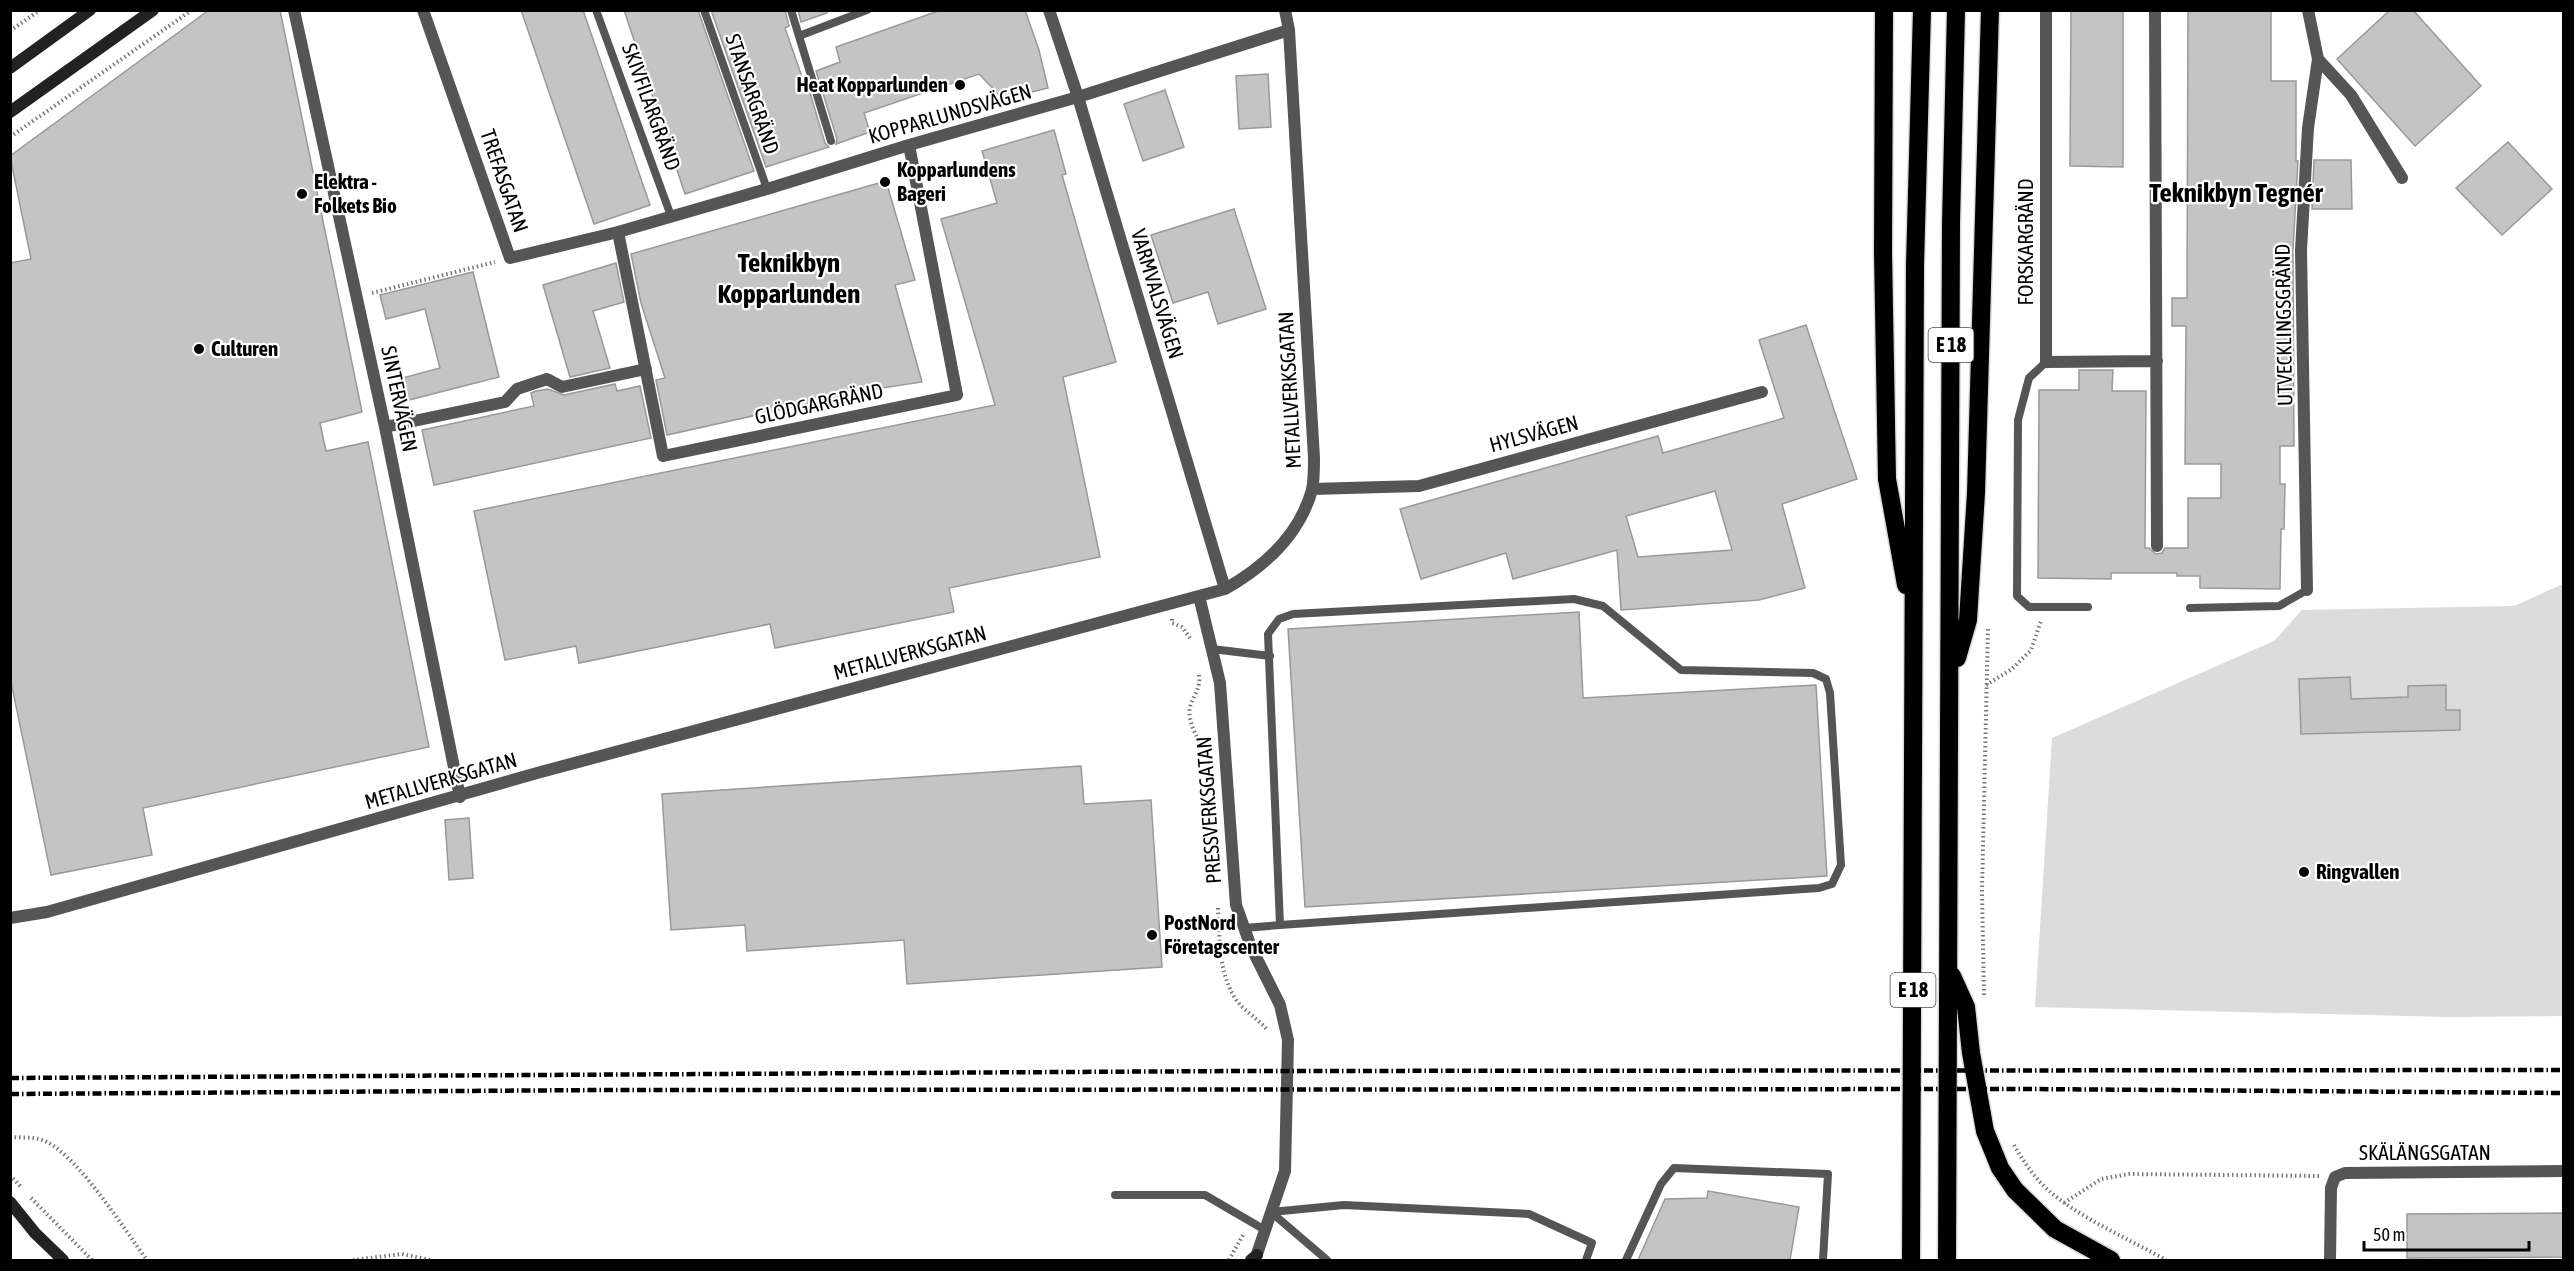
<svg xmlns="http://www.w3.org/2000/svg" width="2574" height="1271" viewBox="0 0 2574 1271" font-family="'Asap Condensed',sans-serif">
<rect width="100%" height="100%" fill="#fff"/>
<path fill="#dcdcdc" d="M2563,584V1016L2447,1017L2035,1007L2052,738L2274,641L2302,610L2514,606Z"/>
<path fill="#c4c4c4" stroke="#999" stroke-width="1.5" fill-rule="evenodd" d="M209,10H280L362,412L320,423L326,451L368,442L429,747L143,808L152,855L51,875L10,677V263L31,259L10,156Z
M521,10H583L650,205L594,224Z
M624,10H698L754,171L685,194Z
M711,10H785L789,26L785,28L802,77L805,76L825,143L829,147L766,167Z
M798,10H826L827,13L801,22Z
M941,10H1025L1039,50L1048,88L1003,99L979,74L864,113L870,132L836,144L837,139L816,71L840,62L836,47Z
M2071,10H2123V167L2070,166Z
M2188,10H2271V81H2296V161H2298L2293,250L2294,446H2280V484H2285L2284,529H2281L2280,589L2200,588V576H2177V573H2111V579L2038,578L2039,390H2079V370H2113L2112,391H2146L2145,548H2149L2156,554L2162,553L2165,548H2188V498H2221V464H2185L2186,326H2172V298H2187Z
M2390,10H2413L2481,86L2415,146L2337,59Z
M1268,74L1271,127L1239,129L1236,76Z
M1165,90L1184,147L1143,161L1124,104Z
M1054,130L1066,174L1062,175L1116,362L1063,377L1100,557L949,588L954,612L775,648L770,624L579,663L576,646L505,660L474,511L995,405L941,219L997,203L982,151Z
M2508,142L2552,189L2502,235L2456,188Z
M2314,160H2351L2352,209H2312Z
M886,181L915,280L895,285L922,382L869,390L667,435L656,380L665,378L641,303L631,254Z
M1234,209L1266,309L1218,324L1208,292L1173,303L1151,235Z
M616,263L624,302L593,311L610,368L570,377L543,285Z
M473,272L499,377L405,401L399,379L440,368L425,309L386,319L380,295Z
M1806,325L1857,479L1782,504L1805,588L1759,600L1621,610L1617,550L1513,579L1506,553L1421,579L1400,509L1658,436L1663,453L1784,418L1759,340ZM1715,491L1732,550L1638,557L1626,516Z
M615,384L617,391L640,386L651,438L434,485L422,430L534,406L531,393L536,391L548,389L564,395Z
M1579,612L1583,698L1816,685L1827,876L1305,907L1288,629Z
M2350,677L2351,699L2408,697V686L2446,685V710H2460V730L2301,734L2299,679Z
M1081,766L1084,804L1151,800L1162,967L907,984L904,940L747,951L745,925L671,930L662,794Z
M469,818L473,878L449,880L445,820Z
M1708,1191L1799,1207L1790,1260H1638L1665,1199L1707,1198Z
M2564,1213V1257L2407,1258V1214Z"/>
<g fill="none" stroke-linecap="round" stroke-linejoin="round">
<defs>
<path id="highway" d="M1884,10L1883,252L1887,479L1906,585
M1957,658L1968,620L1976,493L1990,10
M1952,976L1966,1007L1971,1053L1985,1131L2000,1168L2015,1190L2055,1229L2111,1260
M1911,1260L1915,265L1922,10
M1947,1260L1951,223L1956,10"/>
</defs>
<use href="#highway" stroke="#dbdbdb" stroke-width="21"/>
<path stroke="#777" stroke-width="4" stroke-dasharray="1.5 3" stroke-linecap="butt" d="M10,31L40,10
M10,137L192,10
M372,293L495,262
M1172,619V623L1182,627L1190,638
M1199,675C1201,688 1193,696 1190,707C1187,725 1201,743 1208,758
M1986,685L2012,669L2031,650L2041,621
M1218,908C1220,941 1218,973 1237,1001C1245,1012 1259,1019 1268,1031
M1984,995L1982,891L1988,628
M10,1137C23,1138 36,1136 47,1142C80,1159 124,1229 147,1260
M2014,1145C2024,1162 2033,1176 2047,1189C2076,1216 2131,1240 2166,1260
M10,1175L22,1188
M31,1198L92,1260
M2064,1203L2101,1179L2129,1174L2320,1176
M353,1260L402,1254L430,1260
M1229,1260L1243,1235"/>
<path stroke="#555" stroke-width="8" d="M596,10L671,216
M704,10L767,189
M791,10L831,141
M799,36L867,10
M2046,362L2029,378L2018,420L2017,596L2029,607H2088
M2190,608L2279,606L2307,590
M1212,649L1270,656
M1244,928L1280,925L1819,888L1832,884L1841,865L1830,693L1826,679L1813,673L1681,670L1603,606L1574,599L1293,614L1279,619L1268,634L1280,925
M1115,1195H1205L1265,1230
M1271,1212L1344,1205L1529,1214L1592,1243L1586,1260
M1271,1212L1327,1260
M1626,1260L1661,1184L1674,1168L1828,1174L1823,1260"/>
<path stroke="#555" stroke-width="12" d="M294,10L385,427L460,797
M423,10L510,258L618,232L767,189L909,145L1078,97L1289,30
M1049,10L1078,97L1225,589
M2046,10V362L2157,361
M2155,10L2157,546
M2318,59L2351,95L2402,178
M618,232L663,456L957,395L909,145
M385,427L505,402L517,389L547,379L562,387L646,369
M1312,489L1419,486L1762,392
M2307,590L2301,250L2308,128L2318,59L2308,10
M1199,596L1220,683L1236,905L1251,947L1280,1005L1288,1040L1285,1171L1255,1260
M10,918L47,912L537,773L1225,589C1264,567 1299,536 1312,490C1314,480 1314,468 1314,458L1289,30L1285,10
M2330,1260L2331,1188L2335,1177L2345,1173L2564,1171"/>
<path stroke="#222" stroke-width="12" d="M10,68L90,10
M10,112L153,10
M10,1202L35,1233L63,1260
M1251,1260L1257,1255"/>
<use href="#highway" stroke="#000" stroke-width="18"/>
<path stroke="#000" stroke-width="4.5" stroke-dasharray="9 3 1.5 3" stroke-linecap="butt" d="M10,1078L1241,1071L2564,1070
M10,1094L603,1090L2024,1089L2564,1093"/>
</g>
<g fill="#000" stroke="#fff" stroke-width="2">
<circle cx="960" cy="85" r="6"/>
<circle cx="885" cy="182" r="6"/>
<circle cx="302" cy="194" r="6"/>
<circle cx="199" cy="349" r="6"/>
<circle cx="2304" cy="872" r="6"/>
<circle cx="1152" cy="935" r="6"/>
</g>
<g text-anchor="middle" stroke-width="4.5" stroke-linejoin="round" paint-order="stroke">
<g fill="#fff" stroke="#4c4c4c" stroke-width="1.5">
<rect x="1928.5" y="328" width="45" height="34" rx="4.5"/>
<rect x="1890.5" y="973" width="45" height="34" rx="4.5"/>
</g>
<g font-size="20" font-weight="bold" fill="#000">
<text x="1951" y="352">E 18</text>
<text x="1913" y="997">E 18</text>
</g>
<g font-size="21" font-weight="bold" fill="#000" stroke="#fff" text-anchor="start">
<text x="948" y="92" text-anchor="end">Heat Kopparlunden</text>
<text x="897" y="177">Kopparlundens<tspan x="897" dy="24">Bageri</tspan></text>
<text x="314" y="189">Elektra -<tspan x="314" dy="24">Folkets Bio</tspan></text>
<text x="211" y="356">Culturen</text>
<text x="2316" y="879">Ringvallen</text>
<text x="1164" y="930">PostNord<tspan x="1164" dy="24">Företagscenter</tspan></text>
</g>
<g font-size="21" fill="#000" stroke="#fff">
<text transform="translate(752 94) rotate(71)" y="7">STANSARGRÄND</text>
<text transform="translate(651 107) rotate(70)" y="7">SKIVFILARGRÄND</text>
<text transform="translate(950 114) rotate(-16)" y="7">KOPPARLUNDSVÄGEN</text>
<text transform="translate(504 181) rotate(71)" y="7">TREFASGATAN</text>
<text transform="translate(2026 242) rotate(-90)" y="7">FORSKARGRÄND</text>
<text transform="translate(1157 294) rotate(73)" y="7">VARMVALSVÄGEN</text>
<text transform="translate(2284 325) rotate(-91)" y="7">UTVECKLINGSGRÄND</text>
<text transform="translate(1290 390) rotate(-93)" y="7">METALLVERKSGATAN</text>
<text transform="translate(399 399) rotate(78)" y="7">SINTERVÄGEN</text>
<text transform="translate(819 404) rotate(-12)" y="7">GLÖDGARGRÄND</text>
<text transform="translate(1534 434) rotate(-15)" y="7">HYLSVÄGEN</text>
<text transform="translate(910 653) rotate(-15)" y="7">METALLVERKSGATAN</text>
<text transform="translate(441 781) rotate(-16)" y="7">METALLVERKSGATAN</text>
<text transform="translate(1209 810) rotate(-94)" y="7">PRESSVERKSGATAN</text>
<text x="2425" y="1160">SKÄLÄNGSGATAN</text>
</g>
<g font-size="27" font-weight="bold" fill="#000" stroke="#fff">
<text x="2236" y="202">Teknikbyn Tegnér</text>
<text x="789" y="272">Teknikbyn<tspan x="789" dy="31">Kopparlunden</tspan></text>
</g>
</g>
<rect width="2574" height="1271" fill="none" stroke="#000000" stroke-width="24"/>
<path d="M2364 1241v9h165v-9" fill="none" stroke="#000000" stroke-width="3"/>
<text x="2373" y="1241" font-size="18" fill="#000000" stroke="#ffffff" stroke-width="4.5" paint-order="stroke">50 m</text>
</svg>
